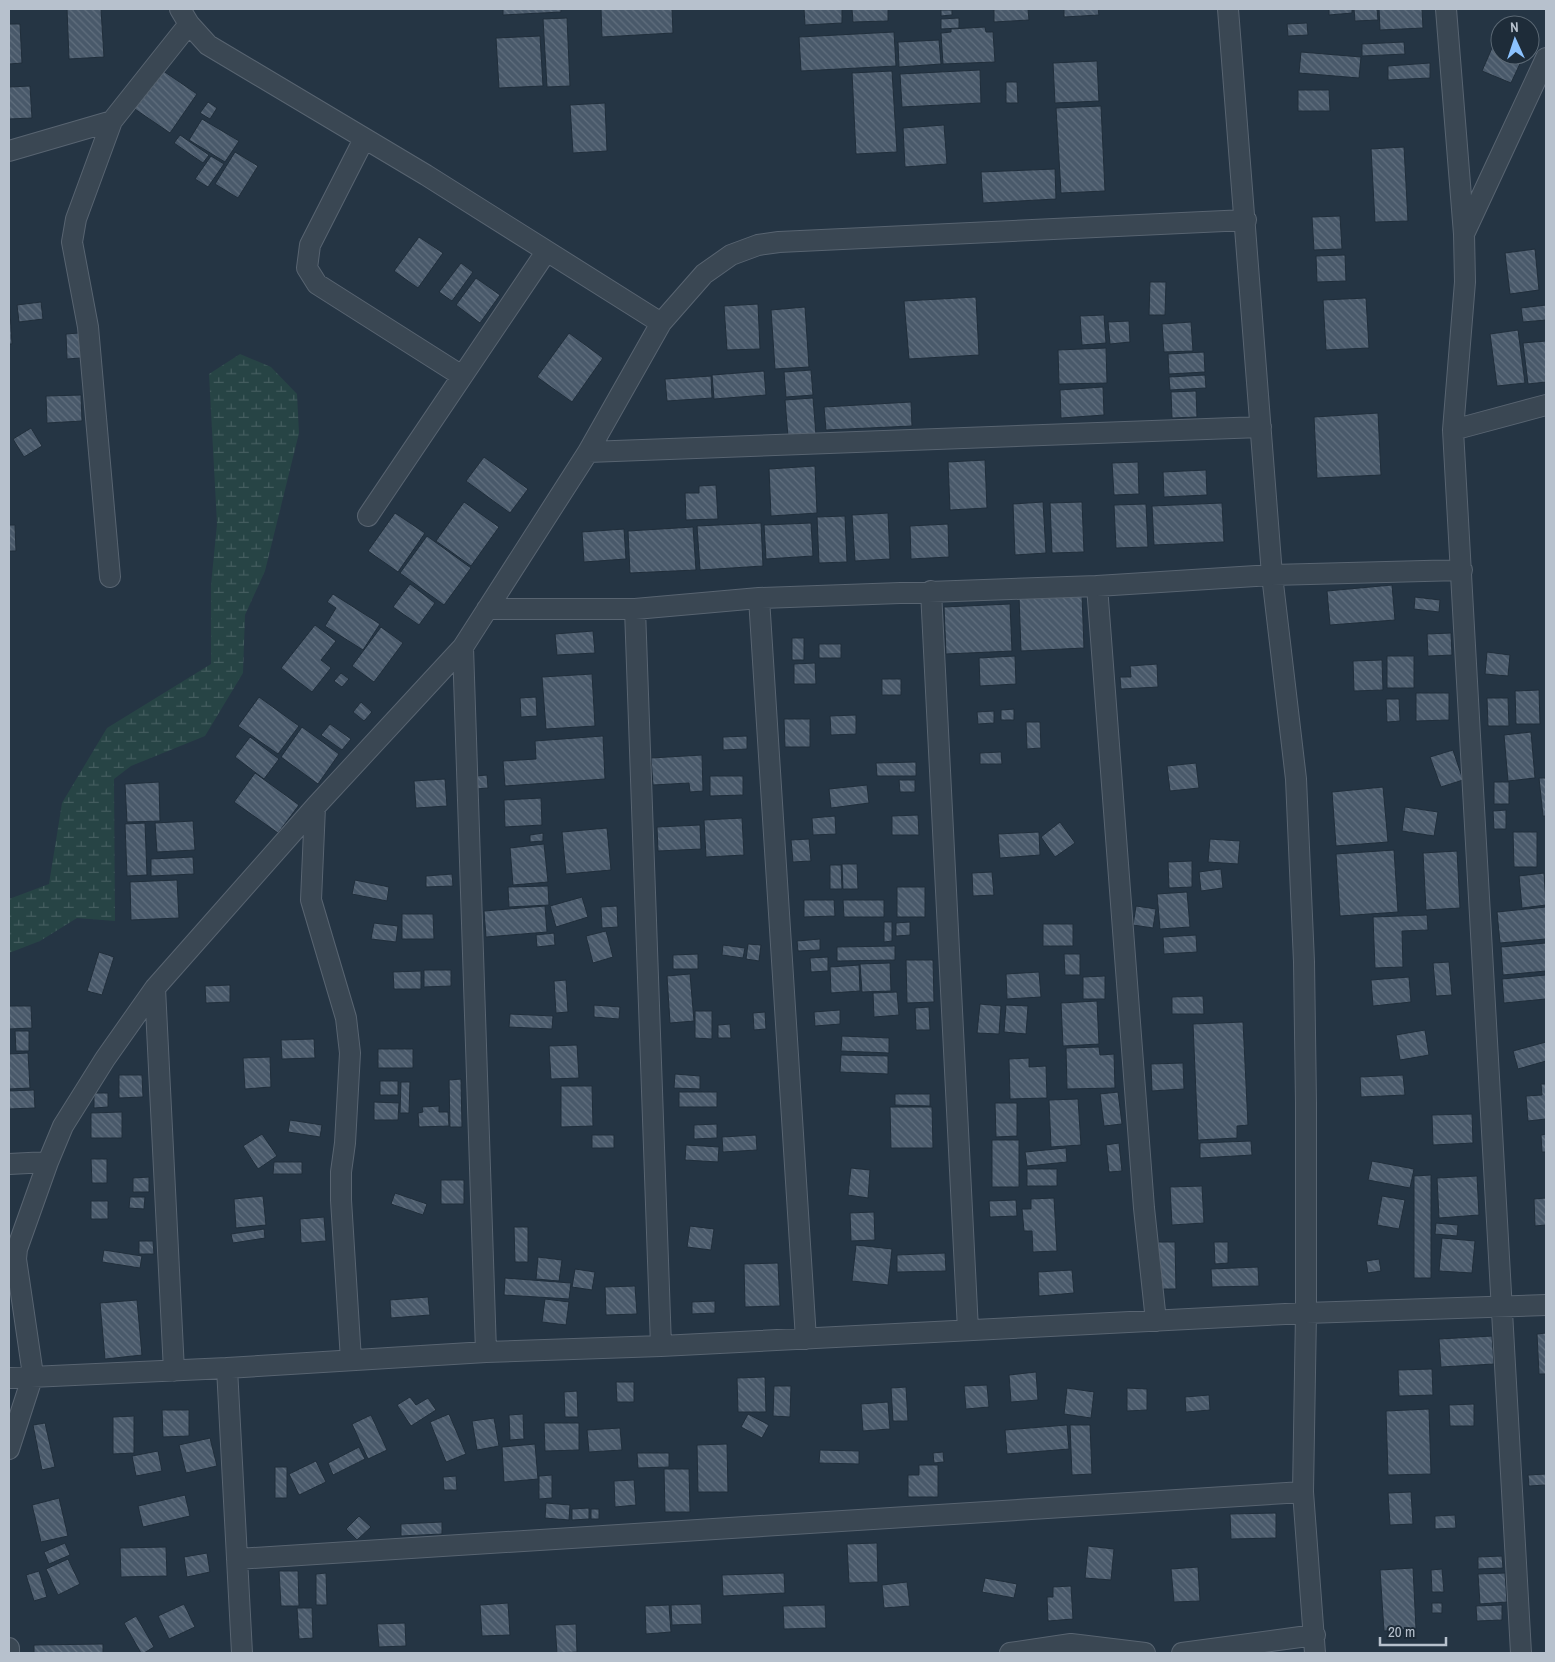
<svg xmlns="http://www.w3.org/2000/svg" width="1555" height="1662" viewBox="0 0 1555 1662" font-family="'Archivo Narrow',sans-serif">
<defs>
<pattern id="wetland-marsh" width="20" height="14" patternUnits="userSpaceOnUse" patternTransform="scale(1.25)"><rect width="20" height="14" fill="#274445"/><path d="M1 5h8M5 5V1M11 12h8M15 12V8" fill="none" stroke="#445d5f"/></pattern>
<pattern id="building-back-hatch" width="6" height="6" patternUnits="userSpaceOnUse" patternTransform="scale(1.25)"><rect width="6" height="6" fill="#49596a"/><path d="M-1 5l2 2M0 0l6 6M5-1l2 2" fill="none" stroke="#616f7e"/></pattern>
</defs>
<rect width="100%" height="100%" fill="#253544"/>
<path fill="url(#wetland-marsh)" d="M240,354L271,367L297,394L299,433L265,571L245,615L243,673L205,736L131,766L114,779L115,921L77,918L40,941L9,953V899L49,884L62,803L107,728L211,664V585L217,524L209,374Z"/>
<path fill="url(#building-back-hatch)" stroke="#202e3b" d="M67,9H101L104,57L69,59Z
M503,9H561V12L503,15Z
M601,9H672L673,33L602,37Z
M804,9H842V23L805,25Z
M852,9H888V21L853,22Z
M994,9H1028L1029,20L994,22Z
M1064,9H1098L1099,15L1064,17Z
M1329,9H1352V13L1329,15Z
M1354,9H1377L1378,20L1355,21Z
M1379,9H1422L1423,28L1380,30Z
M941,10H952V15L941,16Z
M567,18L570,86L547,87L543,19Z
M959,18V28L941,29V19Z
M1307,23L1308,35L1288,36L1287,24Z
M9,24H20L22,63L9,64Z
M985,27L986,32H993L995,62L943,64L941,33L951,32V29Z
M894,32L896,66L801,71L799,37Z
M540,36L543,86L499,88L496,38Z
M939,40L941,64L899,67L898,42Z
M1495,41L1500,44V55H1524L1511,83L1482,71Z
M1404,42L1405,54L1362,56V44Z
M1301,52L1361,57L1359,78L1299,73Z
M1097,61L1099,101L1055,103L1053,63Z
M1430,63V78L1388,80V66Z
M156,66L197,94L170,133L129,105Z
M980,70L981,103L902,107L900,74Z
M892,71L897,152L856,154L852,73Z
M1006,82H1017L1018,103H1006Z
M30,86L32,118L9,119V87Z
M1298,90H1329L1330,111H1298Z
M208,102L217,108L210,119L200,113Z
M605,103L607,151L573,153L570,105Z
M1101,106L1105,191L1061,193L1056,108Z
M202,119L239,141L225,162L189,140Z
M944,125L947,164L905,167L903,128Z
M180,135L209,155L203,163L174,143Z
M1404,147L1408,221L1375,222L1371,149Z
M235,152L258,166L238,198L215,184Z
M211,156L224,164L208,187L195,179Z
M1055,169L1056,199L983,203L981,172Z
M1340,216L1342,249L1314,250L1312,217Z
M419,237L443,253L418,288L394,271Z
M1535,249L1539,290L1510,294L1505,253Z
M1345,255L1346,281L1317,282L1316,256Z
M461,263L473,272L452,301L439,292Z
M476,278L500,295L480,323L456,305Z
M1150,282H1166L1165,315H1149Z
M9,296L12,344H9Z
M976,297L979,355L909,359L904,301Z
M1366,298L1369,348L1326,350L1323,300Z
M41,302L43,319L19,322L17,305Z
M758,304L760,349L727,350L724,306Z
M1546,305V320L1523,322L1521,308Z
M805,307L809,367L775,369L771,310Z
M1104,315L1106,343L1082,345L1080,316Z
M1129,321L1130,342L1110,344L1108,322Z
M1191,322L1193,351L1164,352L1162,324Z
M1518,330L1525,383L1497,386L1490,334Z
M79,333L81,358L67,359L66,334Z
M569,333L603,358L572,402L537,377Z
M1546,341V382L1528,384L1523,343Z
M1106,348L1107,383L1059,384L1058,350Z
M1204,352L1205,372L1169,374L1168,354Z
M811,370L813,395L786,397L784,372Z
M764,371L766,395L714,399L712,375Z
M1205,375L1206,388L1170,390L1169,377Z
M711,376L712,398L667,401L665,379Z
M1103,387L1104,415L1061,418L1060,390Z
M1196,391L1197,417L1172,418L1171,392Z
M81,395L82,421L47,423L46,396Z
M813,398L816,435L788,437L785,400Z
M911,402L912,426L826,430L824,407Z
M1378,413L1381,475L1317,478L1314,417Z
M31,428L42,446L24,457L13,439Z
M484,457L528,489L510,513L466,481Z
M985,460L987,508L950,510L948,462Z
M1138,462L1139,494L1114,495L1112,463Z
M815,466L817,513L771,516L769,469Z
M1206,470L1207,495L1164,497L1163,472Z
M716,485L718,519L686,520L685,493H699V486Z
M464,502L499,527L471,566L436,541Z
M1043,502L1046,553L1015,555L1013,504Z
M1082,502L1084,552L1052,553L1050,503Z
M1222,503L1224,542L1154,545L1152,506Z
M1146,504L1148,547L1116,548L1114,505Z
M395,513L425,533L398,572L368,551Z
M888,513L890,559L855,561L852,515Z
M845,516L847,562L819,563L817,517Z
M761,523L763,566L700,570L697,526Z
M811,523L813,556L766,559L764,525Z
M948,524L949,557L911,559L910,526Z
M9,525H15L16,551H9Z
M693,527L696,570L630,573L628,531Z
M624,529L626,559L584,562L582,532Z
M427,536L471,568L444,605L400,573Z
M410,584L435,603L419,625L393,607Z
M1392,585L1395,620L1330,625L1327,591Z
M333,594L380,624L363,650L325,626L336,608L327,602Z
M1082,594L1084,648L1021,651L1019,597Z
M1415,597L1440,600L1439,612L1414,609Z
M1010,604L1012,651L946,654L944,607Z
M315,625L336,641L321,660L331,668L312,692L281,668Z
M381,627L403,643L374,682L352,666Z
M593,631L595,653L557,655L555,634Z
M1451,633L1452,655L1428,656L1427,634Z
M792,638H804V660H792Z
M819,644H841V658H819Z
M1487,652L1510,655L1508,676L1485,674Z
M1015,656L1016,684L980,686L979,658Z
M1387,656H1414V688H1387Z
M1382,660L1383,690L1354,691L1353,661Z
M815,663L816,684H794V664Z
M1157,664L1158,687L1121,689L1120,677H1131L1130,666Z
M341,673L349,679L342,687L334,681Z
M592,674L595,726L546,729L542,677Z
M882,679H901V695H882Z
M1539,690L1540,724H1516L1515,691Z
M1416,693H1449V720L1416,721Z
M259,697L299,726L278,754L238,726Z
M536,697L537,716L521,717L520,698Z
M1487,698H1508L1509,726H1488Z
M1386,699H1399L1400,721L1387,722Z
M361,702L372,712L364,721L353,712Z
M1014,709V720H1001V710Z
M994,711V723L978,724L977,712Z
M856,715V734L831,735L830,716Z
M784,719H810V747H785Z
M1026,722H1040L1041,748L1027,749Z
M330,724L351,739L342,750L321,735Z
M302,727L339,754L318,784L281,757Z
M1531,732L1535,778L1508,781L1504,735Z
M603,736L605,779L505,786L503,761L536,759L535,741Z
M747,736V749L723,750V737Z
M250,737L279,759L264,779L235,757Z
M1453,750L1463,780L1441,787L1430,757Z
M1001,752L1002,764H980V753Z
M702,755L703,791L690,792L689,783L653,785L651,758Z
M916,762V776H877L876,763Z
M1196,763L1199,788L1170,791L1167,766Z
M255,773L299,805L278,833L234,802Z
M487,775L488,788L476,789L475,776Z
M710,776H743V795L710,796Z
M1539,778H1546V816H1543Z
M445,779L447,806L416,808L414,781Z
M899,780H915V792H900Z
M159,782L160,821L127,822L125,784Z
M1494,782H1509V804H1494Z
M867,785L869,803L831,808L829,789Z
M1383,787L1388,842L1336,846L1332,792Z
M541,798L542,825L505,827L504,800Z
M1405,807L1438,812L1434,836L1402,831Z
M1506,810V829H1494L1493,811Z
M918,815L919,835H892V816Z
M835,816L836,834L813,835L812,818Z
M742,818L744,855L706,857L704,820Z
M193,821L195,850L157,852L155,823Z
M1060,822L1075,843L1055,857L1041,837Z
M145,823L147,875L127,876L125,824Z
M700,825L701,849L658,851L657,827Z
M607,828L611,870L566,874L562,832Z
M1039,832L1040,855L1000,858L998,834Z
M1513,832H1537V867H1514Z
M543,833V841L530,842V835Z
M809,839L811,861L793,862L791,840Z
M1210,839L1240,841L1238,864L1208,862Z
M544,844L548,882L513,885L510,848Z
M1394,850L1398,912L1340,916L1336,854Z
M1457,851L1460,908L1426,910L1423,853Z
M193,857L194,874L151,876V859Z
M1192,861V887L1169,888L1168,862Z
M842,864H857L858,889H843Z
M830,865H841L842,889H830Z
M1221,869L1223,888L1201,891L1199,872Z
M992,872L994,895L973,896L972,873Z
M1544,873L1546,905L1522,908L1519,876Z
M452,874L453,886L426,887V876Z
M177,880L179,918L131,920L130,882Z
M355,880L389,887L387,901L352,894Z
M548,886L549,905L509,907L508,887Z
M897,887H925V917H897Z
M1187,892L1190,927L1160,929L1157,894Z
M582,897L588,917L556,927L550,906Z
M804,900H834L835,916L804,917Z
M843,900H884V917H844Z
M545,906L547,932L486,937L484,911Z
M617,906L618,927L602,928L601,907Z
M1136,906L1156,909L1153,928L1133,925Z
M1546,907V939L1500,943L1497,912Z
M402,914H433L434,939H402Z
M1427,915L1428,930L1402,931L1403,967L1375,968L1373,917Z
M884,922H892V941L884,942Z
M910,922V935L896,936V923Z
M374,923L398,926L396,942L371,939Z
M1043,924H1073V946H1043Z
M606,931L613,957L593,963L586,936Z
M554,933L555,945L537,947L536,935Z
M1196,935L1197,952L1164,954L1163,937Z
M820,939V950L798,951L797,941Z
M1546,943V971L1503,975L1501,947Z
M748,944L761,945L759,961L746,959Z
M723,945L745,948L743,958L722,955Z
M895,946V960L837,961V947Z
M99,952L114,957L102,995L87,991Z
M698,954V969H673V955Z
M1064,954H1080V975H1065Z
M828,957V971L811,972L810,958Z
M906,960H933L934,1002L907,1003Z
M1449,962L1452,995L1436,996L1433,963Z
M890,963L891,991L862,992L860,964Z
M859,965L860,991L831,993L830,967Z
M424,970H451V986L424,987Z
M421,971V989H394L393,972Z
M1039,972L1041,997L1007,999L1006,974Z
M690,974L694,1021L670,1023L667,976Z
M1546,975V999L1504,1003L1502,979Z
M1105,976V999H1083V977Z
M1409,977L1411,1002L1373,1006L1371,980Z
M566,980L568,1012L556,1013L554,981Z
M230,985V1002L206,1003L205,986Z
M897,992L899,1015L874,1017L873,993Z
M1203,996L1204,1014H1172V997Z
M1097,1001L1099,1044L1063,1046L1061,1003Z
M980,1004L1001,1006L999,1034L977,1033Z
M594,1005L620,1007L619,1019L594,1017Z
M1006,1005L1028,1006L1026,1034L1004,1032Z
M9,1006H31L32,1028L9,1029Z
M929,1007L930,1030H916L915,1008Z
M840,1010V1024L815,1026L814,1012Z
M695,1011H712V1039L695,1038Z
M765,1012L766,1029L754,1030L753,1013Z
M510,1014L553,1016L552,1029L509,1027Z
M1243,1022L1248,1125L1237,1126V1138L1198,1140L1193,1024Z
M730,1024L731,1038H718V1025Z
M1425,1030L1429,1055L1400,1060L1396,1035Z
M15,1031H29V1051H16Z
M842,1036L889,1038V1053L841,1051Z
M314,1039L315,1058L282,1059L281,1040Z
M1546,1042V1061L1518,1069L1513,1051Z
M577,1045L579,1078L551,1079L549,1046Z
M1099,1047L1100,1055L1114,1054L1115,1088L1067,1089L1066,1048Z
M378,1049H413V1068H378Z
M28,1053L30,1088L9,1089V1054Z
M841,1055L888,1056V1074L840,1072Z
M270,1057L271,1087L245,1089L243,1058Z
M1029,1058V1067L1046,1066L1047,1098L1010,1099L1009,1059Z
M1183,1063L1184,1089L1152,1091L1151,1064Z
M675,1074L700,1076V1089L674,1088Z
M119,1075H142L143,1097L119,1098Z
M1403,1075L1405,1095L1361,1097L1360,1077Z
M461,1079L462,1127H450L449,1080Z
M380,1081H398V1095H380Z
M401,1082H410L409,1113H400Z
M1541,1084H1546V1119L1528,1121L1526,1096L1542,1095Z
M561,1086H592L593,1126L561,1127Z
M34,1090L35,1108L9,1109V1091Z
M679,1092H717V1107H679Z
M1118,1092L1122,1124L1104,1126L1100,1094Z
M94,1093H108V1107L94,1108Z
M895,1094H930V1106L895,1105Z
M1078,1099L1081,1145L1051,1147L1049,1100Z
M374,1102L399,1103L398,1120H374Z
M995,1103H1017V1136L996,1137Z
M439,1106V1112H448L449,1126L419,1127L418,1113L423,1112L422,1107Z
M890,1107H932L933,1148H891Z
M122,1112V1138H91V1113Z
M1472,1114L1473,1143L1433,1145L1432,1115Z
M290,1120L322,1125L320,1137L288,1132Z
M717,1124V1138L694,1139V1125Z
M262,1134L277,1156L258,1169L243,1146Z
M1546,1134V1152H1542L1541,1135Z
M592,1135H614V1148H592Z
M756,1135L757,1150L723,1152L722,1137Z
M992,1140H1019V1187H992Z
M1251,1141L1252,1155L1200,1158V1143Z
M1119,1143L1122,1171L1109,1172L1106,1145Z
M686,1145L719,1147L718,1162L685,1160Z
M1066,1148L1067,1162L1027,1166L1025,1152Z
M91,1159H107V1183H92Z
M1372,1161L1414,1169L1410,1188L1368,1180Z
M274,1162H302V1174H273Z
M851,1168L870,1170L868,1198L848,1195Z
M1027,1169H1057V1186H1027Z
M1431,1175V1278H1414V1176Z
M1477,1176L1479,1215L1439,1218L1437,1178Z
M149,1177V1192H133V1178Z
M441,1180H464V1204H441Z
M1202,1186L1204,1223L1172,1225L1170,1187Z
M395,1193L427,1204L423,1215L391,1204Z
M263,1196L266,1225L236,1228L234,1199Z
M1382,1196L1405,1200L1399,1229L1377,1225Z
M130,1197H145L144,1209L129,1208Z
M1054,1198L1057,1251L1033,1252L1032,1231H1024L1022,1209H1031V1199Z
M1546,1198V1225L1535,1226L1534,1199Z
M1016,1200L1017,1216L990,1217L989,1201Z
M91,1201H108V1219H91Z
M874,1212L875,1240L851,1241L850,1213Z
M324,1217L326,1241L301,1243L300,1219Z
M1436,1223L1458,1225L1457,1236L1435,1234Z
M690,1226L714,1229L711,1250L687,1247Z
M514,1227H528V1262H515Z
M264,1229L265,1238L233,1243L231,1234Z
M1442,1238L1475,1241L1472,1273L1439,1271Z
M139,1241H153L154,1254H139Z
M1158,1242H1175L1176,1289H1159Z
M1214,1242H1228V1263L1215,1264Z
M856,1245L892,1249L888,1285L852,1281Z
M104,1250L142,1256L140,1268L102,1262Z
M945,1253L946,1271L897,1272V1255Z
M538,1257L562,1260L559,1281L536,1279Z
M1379,1259L1381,1271L1368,1273L1366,1261Z
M778,1263L780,1306L745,1307L744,1264Z
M1258,1267L1259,1286L1212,1287L1211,1269Z
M575,1269L595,1272L592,1290L572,1287Z
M1072,1270L1074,1293L1039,1296L1038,1272Z
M505,1278L571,1283L569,1299L504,1295Z
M635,1286L637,1314L606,1315L605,1287Z
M428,1297L430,1315L391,1318L390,1300Z
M545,1299L569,1302L566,1325L542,1322Z
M137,1300L142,1355L105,1359L100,1303Z
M715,1301V1313L692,1314V1302Z
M1546,1333V1374H1539L1537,1334Z
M1492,1336L1494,1364L1441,1367L1439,1339Z
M1432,1369L1433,1395L1399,1396L1398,1370Z
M1036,1372L1038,1400L1011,1402L1009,1375Z
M765,1377L766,1412H738L737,1378Z
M616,1382H634V1402H617Z
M987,1385L989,1407L966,1409L964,1386Z
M774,1386H791L790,1417L773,1416Z
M906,1387L908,1421H893L891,1388Z
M1067,1388L1094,1392L1091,1418L1064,1414Z
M1127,1388L1147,1389V1410L1127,1411Z
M577,1391L578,1417H565L564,1392Z
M1209,1395L1210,1410L1186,1412L1185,1397Z
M410,1397L416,1405L428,1398L436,1410L411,1426L397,1405Z
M888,1402L890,1429L863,1431L861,1404Z
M1474,1404V1426H1450L1449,1405Z
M1429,1409L1431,1474L1388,1475L1386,1411Z
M162,1410H189V1436L163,1437Z
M449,1414L466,1454L446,1462L430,1422Z
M523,1414L524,1439L510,1440L509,1415Z
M748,1414L769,1425L762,1438L741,1427Z
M371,1415L387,1450L368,1459L352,1424Z
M134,1416V1453L113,1454V1417Z
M494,1418L499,1446L477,1450L472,1421Z
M45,1423L55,1467L42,1470L33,1425Z
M544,1423H579V1450L545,1451Z
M1067,1425L1069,1449L1007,1454L1005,1430Z
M1070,1425H1090L1092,1474L1072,1475Z
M620,1428L622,1450L589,1452L587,1430Z
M210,1438L217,1466L186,1473L179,1445Z
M535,1444L538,1479L504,1482L502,1447Z
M727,1444L728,1492H698L697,1445Z
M359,1447L365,1459L333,1475L328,1463Z
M820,1450L859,1451V1464L819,1463Z
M158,1451L162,1471L136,1476L132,1456Z
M943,1452L944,1462L934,1463L933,1453Z
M637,1453H669V1467L638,1468Z
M316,1461L326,1482L299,1495L289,1474Z
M919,1465H938V1497H908V1475H919Z
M275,1467H287V1498H275Z
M664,1469H689L690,1512H665Z
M1546,1474V1485L1529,1486L1528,1475Z
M552,1475V1498L539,1499V1476Z
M456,1476L457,1490H444L443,1477Z
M634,1480L636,1505L615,1507L614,1481Z
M1411,1492L1413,1524L1390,1525L1388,1493Z
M185,1495L190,1516L143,1527L138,1506Z
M59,1498L68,1536L41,1542L32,1505Z
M546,1503L570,1505L569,1520L545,1518Z
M589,1508V1519L572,1520V1509Z
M591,1509H599V1519H591Z
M1276,1513V1538L1231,1539L1230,1514Z
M1455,1515L1456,1528L1435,1529V1516Z
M359,1516L371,1527L357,1540L346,1529Z
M442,1522V1534L401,1536V1524Z
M65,1543L70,1555L49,1564L44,1552Z
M877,1543L878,1582L849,1583L847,1544Z
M1088,1546L1114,1549L1111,1580L1085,1578Z
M166,1547L167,1576L121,1577L120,1548Z
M207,1553L210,1572L187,1577L184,1557Z
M1502,1556L1503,1568L1478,1569V1557Z
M68,1559L80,1584L58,1595L46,1569Z
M1198,1567L1200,1601L1174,1602L1171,1569Z
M1413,1568L1416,1629L1384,1631L1380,1570Z
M1442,1569L1444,1592H1432L1431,1570Z
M39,1571L47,1597L34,1601L26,1575Z
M279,1571H298L299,1606H281Z
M326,1573L327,1605H316V1574Z
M784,1573L785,1593L723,1596L722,1575Z
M1505,1573L1507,1602L1480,1604L1478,1574Z
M985,1578L1017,1584L1014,1598L982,1592Z
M907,1582L910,1606L884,1608L882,1585Z
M1071,1586L1073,1619L1048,1621L1047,1597H1053V1587Z
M508,1603L510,1635L482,1636L480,1605Z
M1432,1603H1442V1613H1432Z
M184,1604L195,1627L169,1639L158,1616Z
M701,1604L702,1624L672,1625L671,1605Z
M669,1605L671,1632L646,1634L645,1606Z
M825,1605L826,1628L784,1629L783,1606Z
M1502,1605V1620L1477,1621L1476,1606Z
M297,1608H312L313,1638L299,1639Z
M136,1616L154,1647L144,1653H141L124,1623Z
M405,1623L406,1646L379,1647L377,1624Z
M576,1624L577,1652L557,1653L555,1625Z
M103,1644V1653H34V1645Z"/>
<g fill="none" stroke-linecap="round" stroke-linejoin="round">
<defs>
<path id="street" d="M180,9L189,24L208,45L426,175L661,323
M1228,9L1272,575L1296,779L1304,962L1306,1103V1313L1303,1492L1315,1653
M1446,9L1464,234
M364,139L310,245L307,268L317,284L462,376
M9,151L112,121L189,24
M1453,430L1546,405
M588,452L1261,427
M368,516L546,252
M110,577L88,327L72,242L76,219L112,121
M1097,586L1144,1208L1156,1321
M931,591L968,1330
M759,598L806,1339
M487,609H635L759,598L1097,586L1272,575L1462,570
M635,609L661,1346
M463,647L486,1352
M315,807L311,900L346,1018L350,1053L345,1143L341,1172V1200L351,1360
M155,988L174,1371
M9,1164L48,1162
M227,1368L242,1653
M9,1378L227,1368L486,1352L661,1346L1306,1313L1546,1305
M9,1449L33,1375L16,1259L17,1249L48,1162L63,1126L105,1059L155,988L315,807L463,647L588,452L661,323L704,274L731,255L758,245L779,242L1246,220
M237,1559L1303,1492
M9,1648V1653
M1010,1653L1071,1644L1145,1653
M1182,1653L1315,1635
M1521,1653L1453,430L1465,282L1464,234L1546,58"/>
</defs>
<use href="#street" stroke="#586471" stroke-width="22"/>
<use href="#street" stroke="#3a4753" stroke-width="20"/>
</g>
<rect width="1555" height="1662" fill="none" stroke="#b7c1cd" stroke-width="20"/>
<g transform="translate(1515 40) rotate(357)"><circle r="24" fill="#1e2c39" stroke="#5b6874"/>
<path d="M0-4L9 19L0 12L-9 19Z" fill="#8bc2fe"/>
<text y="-8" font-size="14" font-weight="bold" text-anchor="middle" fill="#b7c1cd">N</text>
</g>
<path d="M1380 1637v8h66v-8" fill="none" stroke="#b7c1cd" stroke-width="2.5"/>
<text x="1388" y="1637" font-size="15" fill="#b7c1cd" stroke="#1e2c39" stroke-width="4" paint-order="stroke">20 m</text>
</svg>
